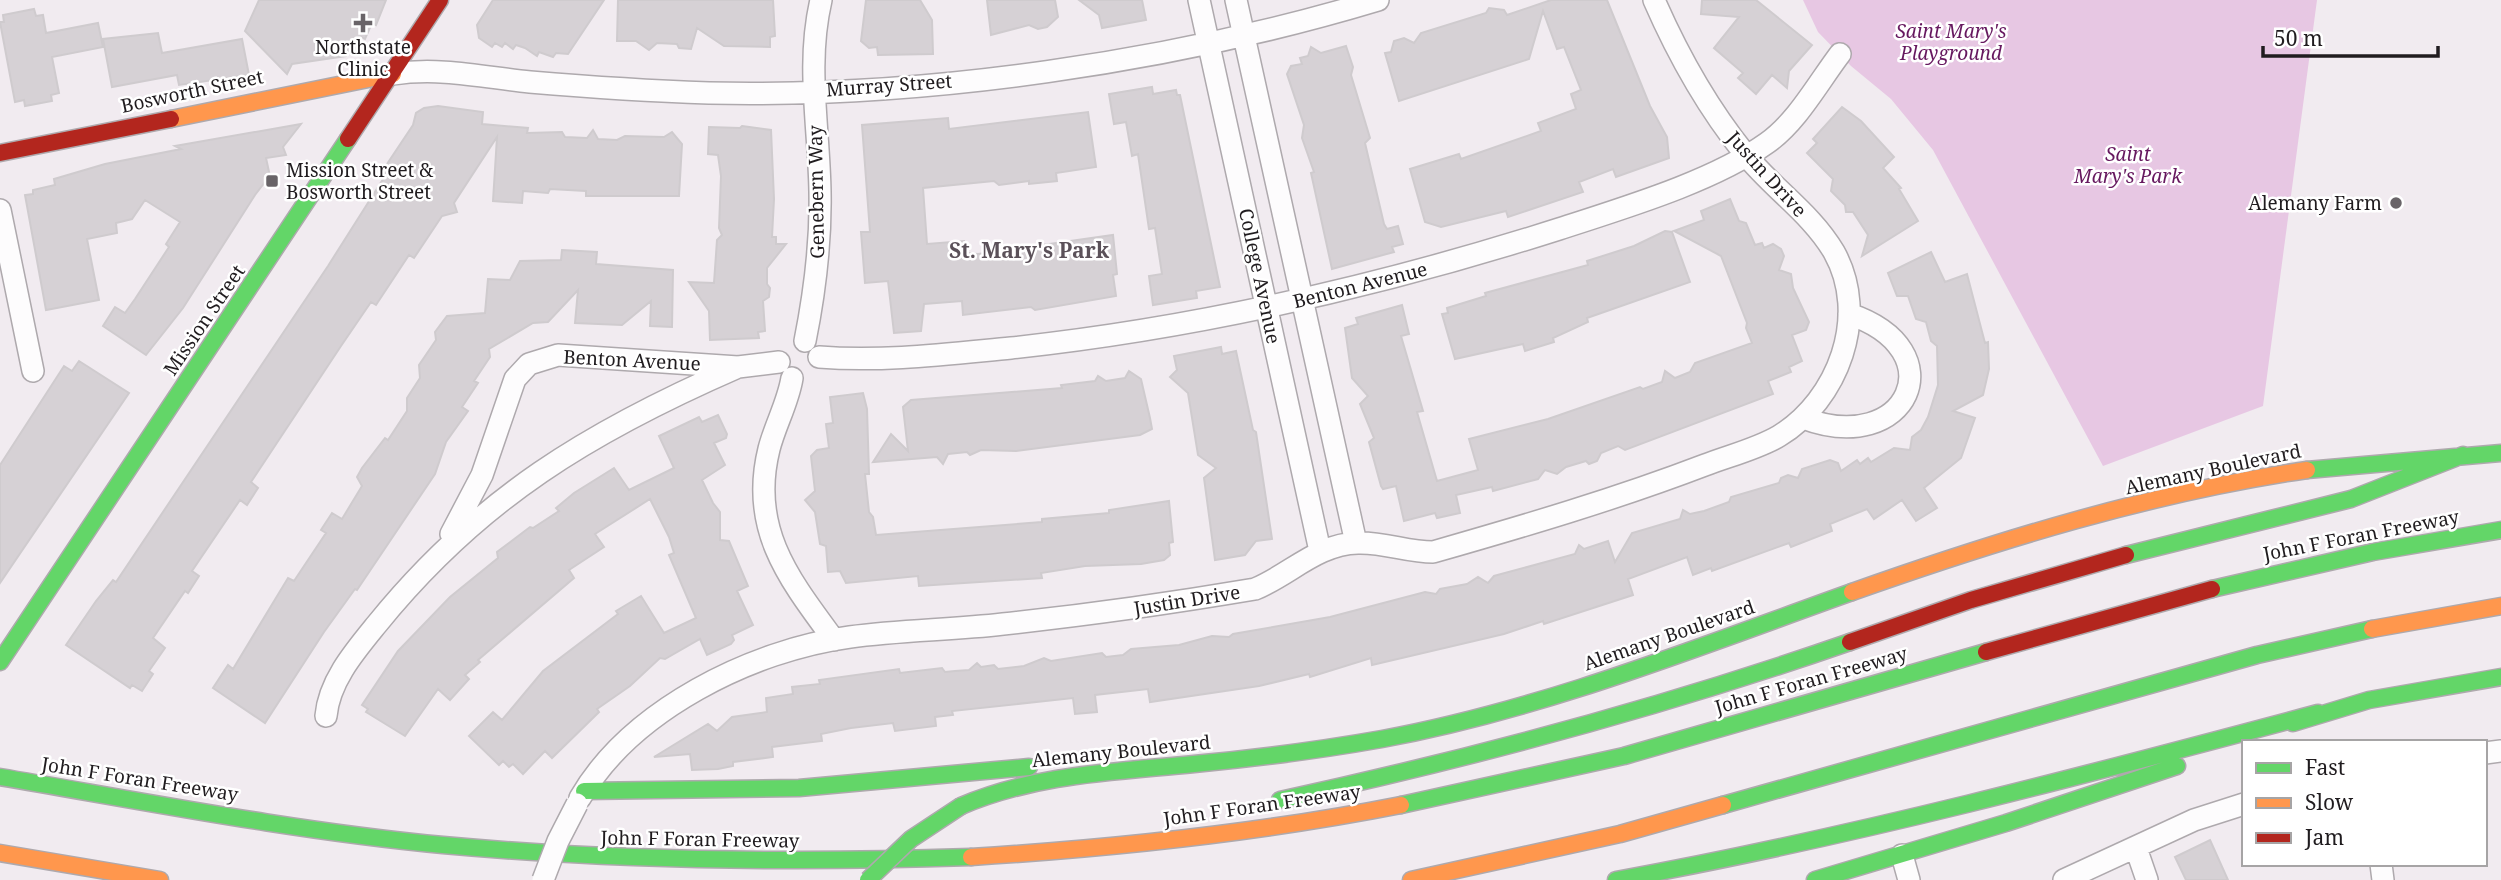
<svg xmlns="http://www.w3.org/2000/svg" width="2501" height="880" viewBox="0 0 2501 880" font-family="'Noto Serif',serif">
<rect width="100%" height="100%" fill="#f1ebf0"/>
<path fill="#e7c7e3" d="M1803,0H2317L2263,406L2103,466L1933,150L1891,99L1851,66L1818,32Z"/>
<path fill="#d6d1d5" stroke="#cfcbce" stroke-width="2" d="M259,0H386L376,25L372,23L365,39L361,37L355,51L348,52L346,56L292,64L287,74L245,31Z
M493,0H604L568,54L556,53L553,57L539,52L537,56L525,48L516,45L513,49L505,43L502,47L495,43L492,47L479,38L477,25Z
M618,0H773L775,36L770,37V47L724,46L697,28L691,49L679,48L677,44L657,43L649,50L636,41H617Z
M866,0H920L932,20L933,54L878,55L877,47L869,48L861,41Z
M987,0H1055L1058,17L1047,27L1038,29L1029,25L991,35Z
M1079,0H1142L1146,20L1102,28L1099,15Z
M1551,0H1607L1650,106L1667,137L1669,158L1616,177L1613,169L1579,182L1583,192L1508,217L1506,211L1441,227L1425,222L1410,169L1459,154L1461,159L1541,131L1538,123L1576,109L1571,94L1581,90L1564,47L1557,49L1543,11L1529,59L1399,101L1385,53L1391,52L1394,41L1404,38L1414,43L1421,33L1486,13L1489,8L1504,10L1507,15Z
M1702,0H1756L1812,45L1789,71L1787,88L1772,75L1756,94L1738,78L1743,73L1714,48L1739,17L1701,14Z
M34,9L36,16L43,15L46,33L98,23L103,47L52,57L59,93L51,95L52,101L25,106L24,100L15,102L0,22H4L3,15Z
M158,33L162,53L242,39L249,75L179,85L177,75L112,87L103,39Z
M1346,46L1353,67L1351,75L1370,138L1365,143L1384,224L1387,229L1398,226L1403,244L1392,247L1394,252L1332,269L1311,173L1314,172L1302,138L1304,125L1287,74L1291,66L1302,64L1300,58L1308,56L1311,47L1321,53Z
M1152,87L1153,94L1176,90L1177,95H1180L1220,287L1196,291L1197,298L1153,305L1149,276L1162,274L1155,228L1149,229L1138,154L1132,156L1126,122L1114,124L1109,94Z
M438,106L483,112L482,124L528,128L527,133L562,132L565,137L587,138L593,130L598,139L617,140L625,136L664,137L672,132L682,144L679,196H586V191L550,189L548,193L523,191L522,203L493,201L497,137L454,203L457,212L442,216L414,258L409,255L376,305L371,302L341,346L251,482L258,488L247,505L240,500L192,571L199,576L188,593L185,591L153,638L165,648L149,671L153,674L142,691L132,685L130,688L66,645L96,601L113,580L116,582L328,266L385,176L381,173L413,125L416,113L424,108Z
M1842,107L1861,121L1894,157L1883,168L1901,188L1899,189L1918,221L1862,256L1868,235L1853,212H1846L1845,205L1831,191L1833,179L1807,153L1817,143L1813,139Z
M1088,112L1096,167L1056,173L1057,181L1029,184V181L999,185L994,181L923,188L927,244L964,241L965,253L978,254L1113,235L1117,274L1113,275L1116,296L1035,310L1031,307L963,315L962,301L924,304L921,331L894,333L888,281L865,283L861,232H870L862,125L948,118L949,129Z
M301,124L283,147L286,155L266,158L271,181L265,182L255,195L183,308L146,355L103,326L115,307L125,313L135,299L169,247L166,244L180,222L145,200L132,219L116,223L117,233L87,239L99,300L46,310L25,195L33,194V190L55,185L54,179L105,164L181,149L175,146Z
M742,126L771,130L774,199L772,237H776V244H786L767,268V284L770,288L769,297L763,301L765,331L758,332L759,338L710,340L709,311L689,282L714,283L717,240L722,235L719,228L721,176L718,155L708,154L709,127L740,128Z
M1730,199L1739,221L1746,223L1755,245L1762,243L1764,248L1773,244L1781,249L1784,256L1779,270L1791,274L1793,288L1809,322L1806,330L1792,335L1802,361L1789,367L1791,372L1768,381L1773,394L1625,450L1618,446L1601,453L1597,461L1589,464L1586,461L1566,467L1557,474L1545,470L1538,479L1493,491L1492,487L1456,495L1460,513L1437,518L1435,513L1404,521L1396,486L1383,489L1381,486L1369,442L1374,438L1360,404L1368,396L1352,378L1345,328L1358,324L1356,318L1402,305L1409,334L1401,336L1423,411L1417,412L1437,481L1478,470L1469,439L1548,419L1640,387L1643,389L1662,382L1665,371L1675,378L1690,372L1695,363L1752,343L1746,328L1747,323L1721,256L1674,231L1704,220L1701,211Z
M1665,231L1672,232L1690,282L1587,318L1588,322L1553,338L1554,342L1525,351L1523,344L1455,359L1442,314L1448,313L1447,308L1486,296L1485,293L1588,265L1587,261L1634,246Z
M562,250L597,252L596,264L673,270L672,327L650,326L651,301L622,325L575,323L578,290L548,322L533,323L489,349L490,357L474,381L478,383L462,407L468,411L446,442L435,474L357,590L355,589L324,632L265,723L213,688L228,665L233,669L288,578L294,581L326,533L321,530L332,513L342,519L362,486L357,477L362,468L385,438L388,440L407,411V398L420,378L419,365L436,340L435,332L447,316L485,313L488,279L510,280L520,261L561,260Z
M1931,252L1945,282L1967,274L1985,343L1988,342L1989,369L1983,395L1953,411L1975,418L1961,458L1924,488L1937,508L1916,521L1902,500L1874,519L1867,509L1830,524L1832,531L1791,547L1789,543L1712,571L1711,568L1693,575L1687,557L1628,579L1633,595L1544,624L1543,621L1504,634L1372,665L1371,658L1310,677L1309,674L1259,686L1150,702L1148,689L1095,695L1097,712L1075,714L1073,698L952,711L953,715L935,717L936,726L895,731L893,723L851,728L821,734L822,741L772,747L773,757L733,762V766L718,769L692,770L690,754L654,757L708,724L717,731L732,717L767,712L766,698L793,694L792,687L820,684L819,680L899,669L900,673L942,668L945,672L955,671L969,670L977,663L981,667L994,665L998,669L1024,666L1044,658L1051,661L1102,653L1106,657L1123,655L1131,649L1179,645L1212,636L1229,637L1233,634L1330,617L1425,592L1436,594L1440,589L1467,584L1478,577L1488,583L1494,576L1575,554L1579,545L1584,549L1608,541L1615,562L1632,533L1680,519L1683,510L1690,514L1704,511L1729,502L1731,497L1779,483L1781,478L1788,475L1798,478L1802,469L1830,460L1838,463L1841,471L1857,460L1860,464L1868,458L1871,462L1894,448L1910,450L1912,437L1921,430L1928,417L1938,385L1937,346L1931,341L1926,322L1916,319L1908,296H1897L1888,273Z
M1221,347L1222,354L1236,351L1253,430L1256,432L1272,539L1256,541L1245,555L1215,560L1204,478L1216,468L1198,455L1188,393L1170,377L1177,370L1174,356Z
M79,361L129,393L0,583V465L64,366L72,371Z
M1129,371L1141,379L1150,418L1152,429L1140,435L1016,451L981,450L970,455L967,452L948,454L943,464L937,457L873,462L891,434L908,451L903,407L911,400L1062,388L1061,385L1095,381L1098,376L1106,381L1125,378Z
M863,393L867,409L869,474H865L869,512L873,517L876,535L1042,522V519L1109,513V510L1169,501L1173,542L1169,543L1170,555L1164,560L1141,564L1085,566L1041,573L1042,578L919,586L918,576L846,583L840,571L828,572L826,546L820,544L815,512L805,500L815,491L811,456L817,450L829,448L826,424L833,423L830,397Z
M718,415L727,434L726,438L714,443L725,465L702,480L713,503L720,512V540L729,541L748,586L737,591L753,625L732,635L734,640L731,644L707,655L700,639L665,659L660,658L630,686L597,709L599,712L552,758L545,751L523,774L513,764L509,767L503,761L499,765L469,736L493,712L502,720L543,671L618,614L616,611L641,596L664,633L696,618L669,555L674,553L669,537L650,499L595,534L604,547L569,570L574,578L478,660L480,662L465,675L469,679L450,700L438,689L405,736L366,712L368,709L362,705L398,651L450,597L498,558L497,552L530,527L533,528L559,511L556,508L574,493L614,468L629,490L674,468L659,436L699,417L702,422Z
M2210,840L2228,880H2186L2175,857Z"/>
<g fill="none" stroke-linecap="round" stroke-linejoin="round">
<defs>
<path id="street" d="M1199,0L1320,551
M1236,0L1356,543
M393,74C440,67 483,77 530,82C589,87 649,91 709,93C925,98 1172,62 1378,0
M0,210L33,371
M805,341C815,291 821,243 820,192C819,127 806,64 821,0
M819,357C883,362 947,354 1011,348C1198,328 1380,286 1559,229C1623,208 1712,182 1767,143C1797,122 1818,83 1840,54
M792,378C788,403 775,425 769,449C749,529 789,579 834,640
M1803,418C1908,458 1957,350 1849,314
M451,534L482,475L515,379L529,364L558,355L738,367L779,362
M326,716C329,681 355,651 377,624C479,498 591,431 738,367
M2485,753L2501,751
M580,798C631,710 752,650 850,637C901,630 952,630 1003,624C1088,615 1172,603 1255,589C1291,574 1317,544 1358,543C1384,542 1407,552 1433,552C1524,526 1616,499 1705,465C1728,456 1757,449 1779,436C1838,400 1870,316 1834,252C1811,213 1773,189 1745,154C1707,107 1678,55 1654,0
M2136,848L2147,880
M1902,855L1909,880
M2381,864L2383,880
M2064,880L2194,820L2244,804"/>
<path id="fast" d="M2307,470L2501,453
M2126,555L2351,499L2463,455
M2212,589L2373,552L2501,530
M0,662L348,139
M2293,723L2369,700L2501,677
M0,777C147,802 295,831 443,845C619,861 794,863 971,857
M584,791L799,788L1029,767
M1280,800C1473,758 1663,707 1850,642
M1401,805L1624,756L1986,652
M1723,805L2257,655L2372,629
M961,806C1036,774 1114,772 1194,764C1257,758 1320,750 1382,739C1544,709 1698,647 1852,592
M1616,880C1852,837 2086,775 2318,713
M1815,880L2006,823L2177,766"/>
<path id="slow" d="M171,119L393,74
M1852,592C1999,540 2151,493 2307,470
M2372,629L2501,606
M0,853L160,880
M971,857C1115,848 1259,833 1401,805
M1411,880L1620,834L1723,805"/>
<path id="jam" d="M348,139L440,0
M0,153L171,119
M1850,642L1971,600L2126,555
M1986,652L2212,589"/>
</defs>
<use href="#street" stroke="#aea9ad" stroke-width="24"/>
<use href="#fast" stroke="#aea9ad" stroke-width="19"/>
<use href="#slow" stroke="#aea9ad" stroke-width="19"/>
<use href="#jam" stroke="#aea9ad" stroke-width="19"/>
<use href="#street" stroke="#fdfcfd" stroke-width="21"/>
<use href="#fast" stroke="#63d668" stroke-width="16"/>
<use href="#slow" stroke="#ff974d" stroke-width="16"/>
<use href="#jam" stroke="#b3261e" stroke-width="16"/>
<defs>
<path id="street-bridge" d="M543,880L558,841L577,804"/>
<path id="fast-bridge" d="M868,880L911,839L961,806"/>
</defs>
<use href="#street-bridge" stroke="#aea9ad" stroke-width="24" stroke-linecap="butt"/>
<use href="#fast-bridge" stroke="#aea9ad" stroke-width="19" stroke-linecap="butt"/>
<use href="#street-bridge" stroke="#fdfcfd" stroke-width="21"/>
<use href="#fast-bridge" stroke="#63d668" stroke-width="16"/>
</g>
<g fill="#696468" stroke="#fff" stroke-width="2.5">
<path d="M359.5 12.5h7v7h7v7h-7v7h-7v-7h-7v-7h7z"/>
<rect x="265" y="174" width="14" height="14" rx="3.5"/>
<circle cx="2396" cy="203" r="7"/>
</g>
<g text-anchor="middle" stroke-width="5" stroke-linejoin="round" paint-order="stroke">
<g font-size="19" font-style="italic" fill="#66185f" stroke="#fff">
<text x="1951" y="38">Saint Mary's<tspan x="1951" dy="22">Playground</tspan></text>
<text x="2128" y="161">Saint<tspan x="2128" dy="22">Mary's Park</tspan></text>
</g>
<g font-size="19" fill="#201c1f" stroke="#fff">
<text x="363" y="54">Northstate<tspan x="363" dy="22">Clinic</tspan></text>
<text x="286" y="177" text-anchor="start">Mission Street &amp;<tspan x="286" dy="22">Bosworth Street</tspan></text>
<text x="2382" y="210" text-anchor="end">Alemany Farm</text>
</g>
<g font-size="19" fill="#201c1f" stroke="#fff">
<text transform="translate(889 85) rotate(-4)" y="7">Murray Street</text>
<text transform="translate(192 91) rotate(-12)" y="7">Bosworth Street</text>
<text transform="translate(1767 174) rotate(48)" y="7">Justin Drive</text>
<text transform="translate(816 192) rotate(-91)" y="7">Genebern Way</text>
<text transform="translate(1260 276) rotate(78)" y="7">College Avenue</text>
<text transform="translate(1360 285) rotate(-14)" y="7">Benton Avenue</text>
<text transform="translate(204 320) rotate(-56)" y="7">Mission Street</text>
<text transform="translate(632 360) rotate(3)" y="7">Benton Avenue</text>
<text transform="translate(2213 469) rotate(-12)" y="7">Alemany Boulevard</text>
<text transform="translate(2361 535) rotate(-11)" y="7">John F Foran Freeway</text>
<text transform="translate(1187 600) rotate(-9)" y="7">Justin Drive</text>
<text transform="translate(1669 635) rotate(-19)" y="7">Alemany Boulevard</text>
<text transform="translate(1811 680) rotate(-16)" y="7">John F Foran Freeway</text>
<text transform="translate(1121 751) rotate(-6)" y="7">Alemany Boulevard</text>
<text transform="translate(140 779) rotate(9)" y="7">John F Foran Freeway</text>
<text transform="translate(1262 805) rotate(-8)" y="7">John F Foran Freeway</text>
<text transform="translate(700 839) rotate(1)" y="7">John F Foran Freeway</text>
</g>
<g font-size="21" font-weight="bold" fill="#5b5159" stroke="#fff">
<text x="1029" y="258">St. Mary's Park</text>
</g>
</g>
<rect x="2242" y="740" width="245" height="126" fill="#ffffff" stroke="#a6a4a5" stroke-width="2"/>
<rect x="2256" y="763" width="35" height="10" fill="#63d668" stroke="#a6a4a5" stroke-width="2"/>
<text x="2305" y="775" font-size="21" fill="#201c1f">Fast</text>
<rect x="2256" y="798" width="35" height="10" fill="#ff974d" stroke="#a6a4a5" stroke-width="2"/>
<text x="2305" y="810" font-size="21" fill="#201c1f">Slow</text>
<rect x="2256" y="833" width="35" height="10" fill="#b3261e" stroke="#a6a4a5" stroke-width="2"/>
<text x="2305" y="845" font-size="21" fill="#201c1f">Jam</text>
<path d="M2263 46v10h175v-10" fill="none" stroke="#201c1f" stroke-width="3.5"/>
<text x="2274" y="46" font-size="21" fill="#201c1f" stroke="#ffffff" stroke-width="5" paint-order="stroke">50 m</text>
</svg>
